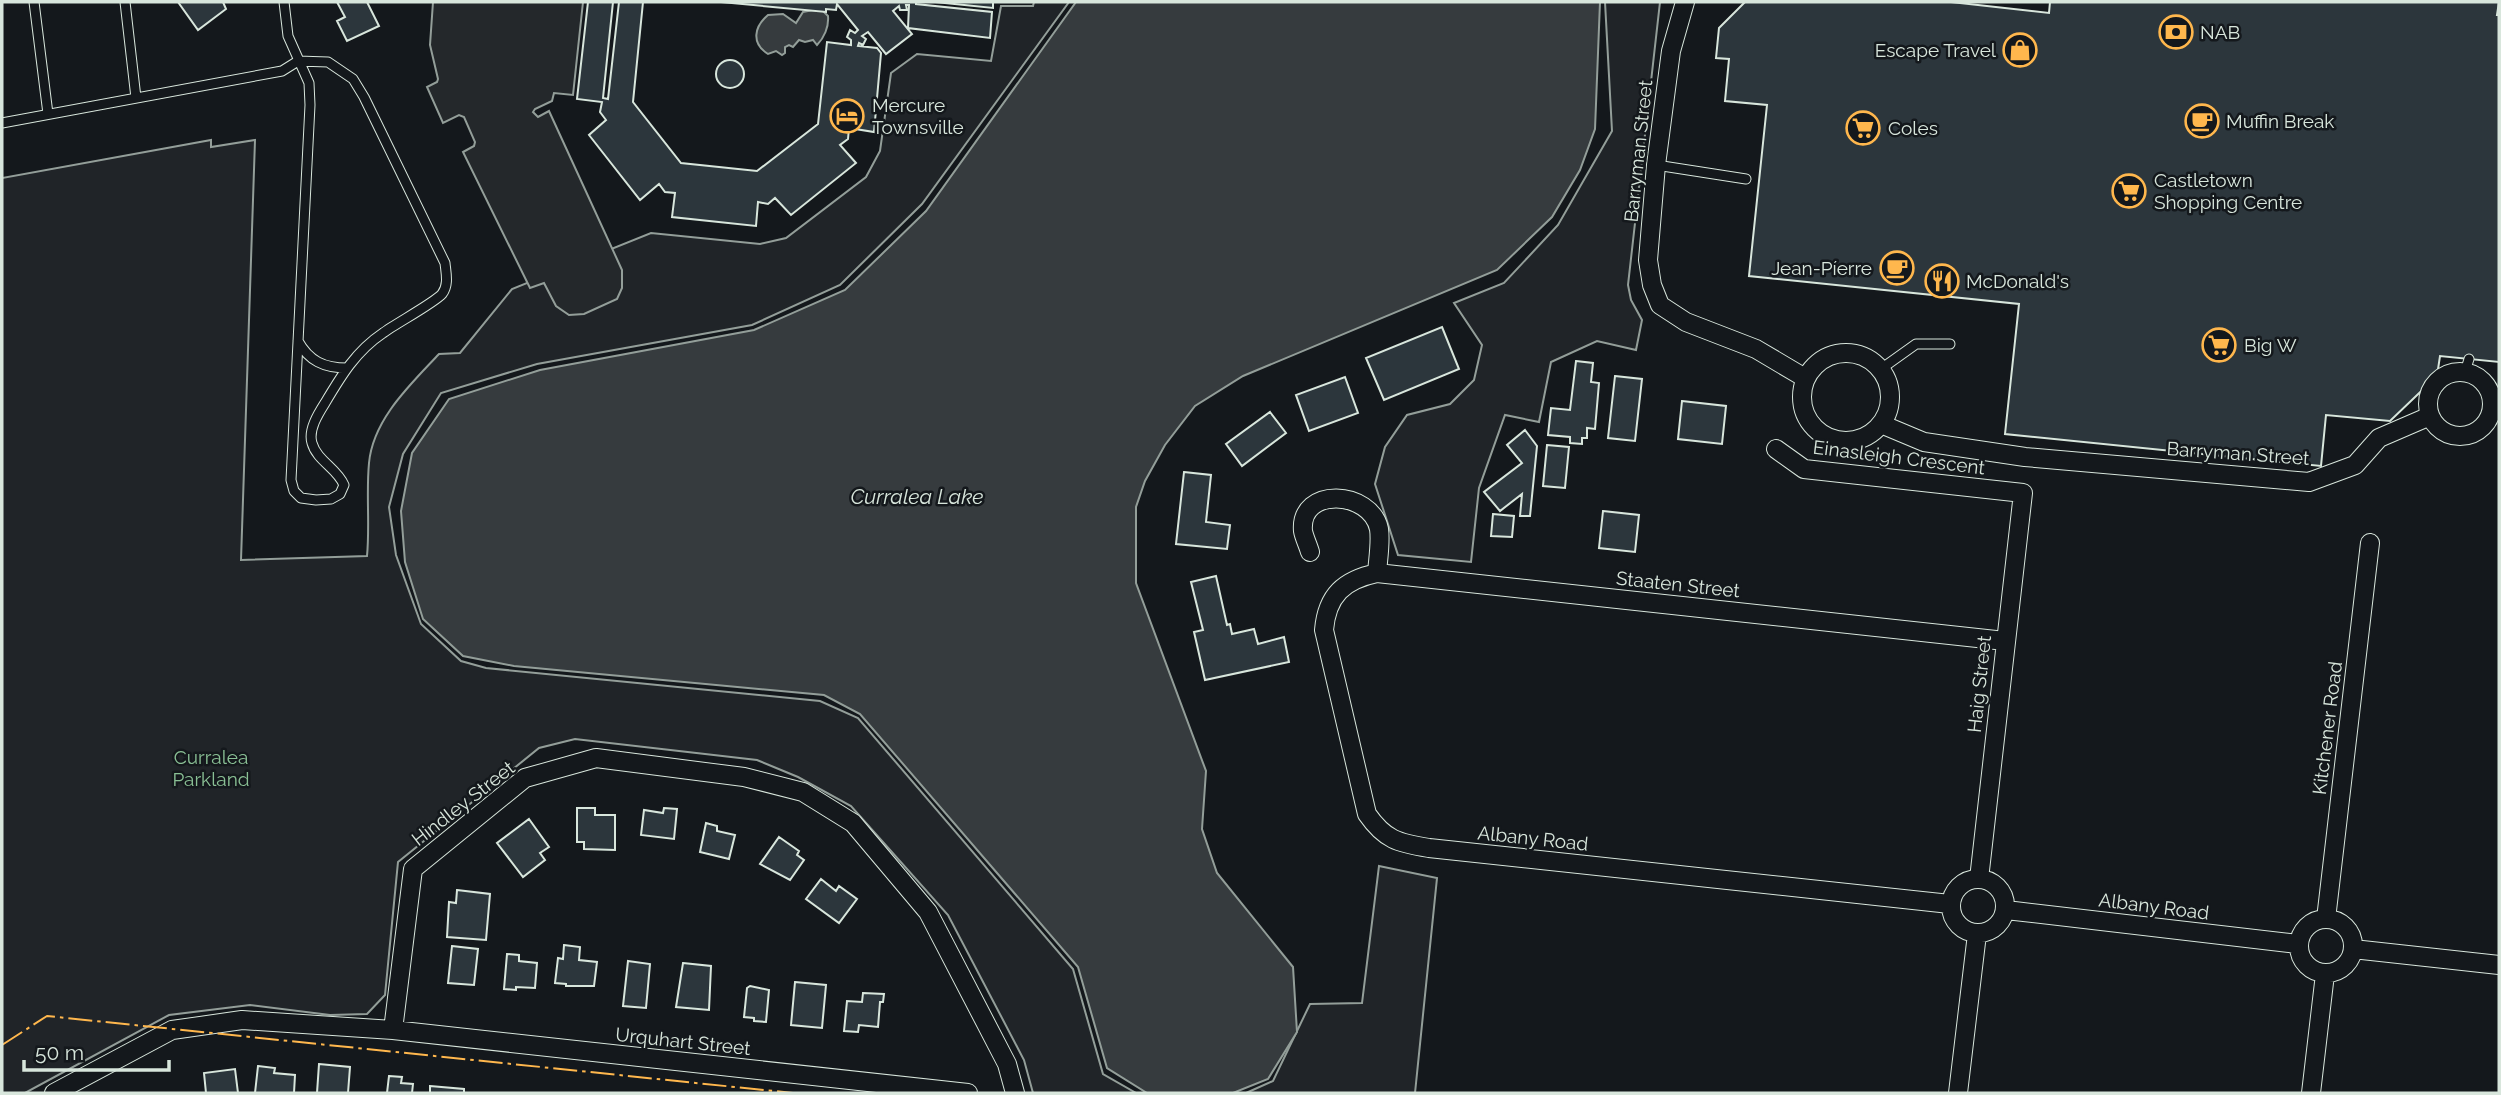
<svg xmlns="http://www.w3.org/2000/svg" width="2501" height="1095" viewBox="0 0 2501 1095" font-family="Raleway,sans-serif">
<rect width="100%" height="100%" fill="#14181c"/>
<path fill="#202428" stroke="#939e99" stroke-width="2" d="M1034,2H1069L922,204L840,285L752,325L537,364L441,393L403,454L389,507L396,555L421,624L461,661L486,668L820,701L858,718L1073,969L1103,1074L1136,1093H1033L1024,1060L948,915L851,806L798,777L757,760L575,739L539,748L398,862L385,995L367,1014L330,1015L250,1005L169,1015L25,1093H2V178L211,140V147L255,140L241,560L367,556C370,525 366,494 369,463C373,419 411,384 439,354L460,353L512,289L651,233L760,244L786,238L866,177L880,151L891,73L917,54L991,61L1001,6H1033Z
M1605,2H1660L1628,285L1631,300L1642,320L1636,350L1597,341L1551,362L1539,422L1505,415L1479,488L1471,562L1398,555L1375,484L1385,447L1407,415L1450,404L1474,380L1482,345L1454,303L1504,283L1558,225L1612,131Z
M1379,866L1437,878L1415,1093H1246L1273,1081L1310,1004L1362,1003Z"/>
<path fill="#24282b" stroke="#939e99" stroke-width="2" d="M433,2H583L573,95L554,93L552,101L535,109L533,112L538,117L549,111L622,270V288L617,299L584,314L569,315L556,306L544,283L530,288L463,152L474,146L475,142L464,117L459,115L443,123L427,87L437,82L438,79L430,45Z"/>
<path fill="#363b3e" stroke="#939e99" stroke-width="2" d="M1076,2H1600L1595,129L1580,170L1552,217L1497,270L1243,376L1195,406L1165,445L1145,481L1136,507V583L1206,771L1202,829L1217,873L1293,967L1297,1032L1268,1079L1233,1093H1147L1107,1068L1078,967L860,714L824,695L514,666L463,656L423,619L405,562L401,511L412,453L449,399L540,370L754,330L845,290L926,211Z
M813,10L823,11L828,16C829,27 824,38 817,45L813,40L805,42L799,40L793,47L789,45L785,47V53L782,55L776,51L768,54C751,43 754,27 768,15L783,14L796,23L803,12Z"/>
<path fill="#2c363c" stroke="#d8e6dc" stroke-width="2" d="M178,2H223L226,9L198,30Z
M337,2H367L379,26L347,41L337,21L345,17Z
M588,2H613L603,98L608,99L619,2H643L633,102L681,163L757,171L818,124L827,42L851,45V40L847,37L850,30L855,33L858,30L837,4L836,10L826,9V12L721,2H916V4L992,12L990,38L908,28L909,5H906L907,10H900L899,6L893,11L912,34L886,54L868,32L862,36L866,39L863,45L859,43L858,46L877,48L881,53L874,132L849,128L848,139L840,145L856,163L791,215L775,198L768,204L758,202L756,226L672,217L675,193L665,192L659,184L640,200L589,135L606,120L600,112L602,102L577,99Z
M935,2H993V8Z
M1745,2H1951L2049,13L2050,2H2499L2497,15H2499V362L2440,356L2437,376L2390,421L2326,415L2321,466L2005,434L2019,304L1749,276L1767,105L1725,101L1729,59L1716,58L1719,28Z
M716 74a14 14 0 1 1 28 0a14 14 0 1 1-28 0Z
M1442,327L1459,369L1384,400L1366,358Z
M1576,361L1593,363L1591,382L1599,383L1595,429L1587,428V438H1582V444L1570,443V437L1548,435L1551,408L1570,410Z
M1615,376L1642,379L1635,441L1608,438Z
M1345,377L1358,413L1309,431L1296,395Z
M1682,401L1726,406L1722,444L1678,439Z
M1270,412L1286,433L1242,466L1226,444Z
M1525,430L1537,446L1530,516H1520L1522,494L1500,511L1484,492L1522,463L1507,445Z
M1547,445L1569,447L1565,488L1543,486Z
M1184,472L1211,475L1206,522L1230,525L1227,549L1176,544Z
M1603,511L1639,515L1635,552L1599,548Z
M1493,514L1514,516L1512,537L1491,536Z
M1216,576L1227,625L1230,624L1232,634L1254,629L1258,644L1284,637L1289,662L1205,680L1194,632L1203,630L1191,582Z
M577,808H595V815H615V850L584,849V842H577Z
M664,808L677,809L674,839L641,835L644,810L663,813Z
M529,819L549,847L540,853L545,860L523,877L497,843Z
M706,823L717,826V831L735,835L729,859L700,852Z
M779,837L799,851L797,855L804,860L790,880L760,864Z
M821,879L836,891L839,886L857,899L839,923L806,899Z
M457,890L490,894L486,940L447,937L449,902L456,903Z
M564,945L580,947L579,960L597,962L594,986H566V984L555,983L558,958L563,959Z
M452,946L478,949L474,985L448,983Z
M507,954L519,955V961L537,963L535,988L516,987V990L504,989Z
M628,961L650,964L646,1008L623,1006Z
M683,963L711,966L709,1010L676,1007Z
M795,982L826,985L822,1028L791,1025Z
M750,986L769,990L766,1022L754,1021V1018L744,1017L747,988Z
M863,993L884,994L883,1002H880L878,1027L859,1025L858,1032L844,1031L847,1001L862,1002Z
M319,1064L350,1067L348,1093H317Z
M258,1066L275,1068L274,1073L295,1075L294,1093H255Z
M235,1069L238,1093H206L204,1073Z
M389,1076L402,1077L401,1083L413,1084L412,1093H387Z
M430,1086L464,1089V1093H430Z"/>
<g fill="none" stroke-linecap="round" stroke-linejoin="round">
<defs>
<path id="service" d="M34,2L48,114
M125,2L136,98
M2,123L282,71L298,61L328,62L353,79L364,97L445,263C446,273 449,285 442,294C434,303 395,324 383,333C356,351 341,376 325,403C318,414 308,430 312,443C317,461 337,468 344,485L340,494L331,499L316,500L301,498L294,491L291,480L310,105L309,83L288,36L284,2
M1656,165L1746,179
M298,341C309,361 324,368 347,368
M1881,369L1916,344H1950
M2465,372L2469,359"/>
<path id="minor" d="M1685,2L1671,51L1656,165L1648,260L1652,285L1660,305L1686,322L1756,349L1805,378
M1802 397a44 44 0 1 1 88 0a44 44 0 1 1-88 0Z
M2428 404a32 32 0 1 1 64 0a32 32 0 1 1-64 0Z
M1881,424L1924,442L2025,457L2309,482L2355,465L2379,438L2430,416
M1776,449L1804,469L2023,493L1979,879
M1310,552C1308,545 1304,537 1303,531C1299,486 1371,490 1379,529C1381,542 1378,559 1377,573
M1951 906a27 27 0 1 1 54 0a27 27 0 1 1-54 0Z
M1950,904L1429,848C1398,843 1385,840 1367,814L1324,630C1327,595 1344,580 1377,573L2005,641
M2006,910L2298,944
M2299 946a27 27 0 1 1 54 0a27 27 0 1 1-54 0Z
M2326,919L2370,543
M2353,949L2499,965
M393,1030L413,869L525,778L596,758L744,777L803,792L853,823L928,912L1007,1064L1015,1093
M54,1093L172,1030L242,1020L393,1030L968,1093
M1958,1093L1977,934
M2311,1093L2325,974"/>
</defs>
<use href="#service" stroke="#d8e6dc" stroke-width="11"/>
<use href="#minor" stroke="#d8e6dc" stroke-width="20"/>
<use href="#service" stroke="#14181c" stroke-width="9"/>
<use href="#minor" stroke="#14181c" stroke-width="18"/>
<path stroke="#ffb74d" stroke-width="2" stroke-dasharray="24 5 3.5 5" stroke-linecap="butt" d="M2,1045L47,1016L793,1093"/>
</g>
<defs>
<symbol id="bank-ring" viewBox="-11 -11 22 22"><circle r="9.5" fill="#14181c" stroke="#ffb74d" stroke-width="1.5"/><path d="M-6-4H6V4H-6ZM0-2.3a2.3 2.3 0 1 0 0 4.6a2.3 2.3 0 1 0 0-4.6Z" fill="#ffb74d"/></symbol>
<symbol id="shop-ring" viewBox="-11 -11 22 22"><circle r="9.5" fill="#14181c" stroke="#ffb74d" stroke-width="1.5"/><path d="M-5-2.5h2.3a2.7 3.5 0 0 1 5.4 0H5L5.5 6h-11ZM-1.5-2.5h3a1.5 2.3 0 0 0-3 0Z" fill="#ffb74d"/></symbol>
<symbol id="hotel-ring" viewBox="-11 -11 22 22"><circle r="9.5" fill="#14181c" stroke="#ffb74d" stroke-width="1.5"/><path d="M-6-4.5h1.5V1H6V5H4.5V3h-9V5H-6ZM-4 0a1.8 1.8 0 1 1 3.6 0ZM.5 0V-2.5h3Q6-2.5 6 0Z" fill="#ffb74d"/></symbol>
<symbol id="cafe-ring" viewBox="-11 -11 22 22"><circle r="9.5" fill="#14181c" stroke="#ffb74d" stroke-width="1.5"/><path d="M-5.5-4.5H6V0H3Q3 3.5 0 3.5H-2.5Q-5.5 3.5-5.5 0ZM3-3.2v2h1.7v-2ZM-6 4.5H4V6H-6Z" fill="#ffb74d"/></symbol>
<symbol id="supermarket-ring" viewBox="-11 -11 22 22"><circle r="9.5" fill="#14181c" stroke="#ffb74d" stroke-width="1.5"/><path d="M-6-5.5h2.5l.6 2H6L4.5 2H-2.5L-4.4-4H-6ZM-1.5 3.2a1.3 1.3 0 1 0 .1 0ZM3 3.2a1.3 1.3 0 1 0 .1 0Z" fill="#ffb74d"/></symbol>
<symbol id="restaurant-ring" viewBox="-11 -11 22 22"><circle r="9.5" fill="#14181c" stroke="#ffb74d" stroke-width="1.5"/><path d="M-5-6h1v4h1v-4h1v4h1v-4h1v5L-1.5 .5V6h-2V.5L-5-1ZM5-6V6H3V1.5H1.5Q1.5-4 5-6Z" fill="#ffb74d"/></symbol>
</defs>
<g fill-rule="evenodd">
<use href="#bank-ring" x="2157" y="13" width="38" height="38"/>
<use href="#shop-ring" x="2001" y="31" width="38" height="38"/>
<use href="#hotel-ring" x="828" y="97" width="38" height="38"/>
<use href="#cafe-ring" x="2183" y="102" width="38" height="38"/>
<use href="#supermarket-ring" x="1844" y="109" width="38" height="38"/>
<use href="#supermarket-ring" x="2110" y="172" width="38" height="38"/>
<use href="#cafe-ring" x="1878" y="249" width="38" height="38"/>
<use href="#restaurant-ring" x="1923" y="262" width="38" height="38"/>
<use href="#supermarket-ring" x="2200" y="326" width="38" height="38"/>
</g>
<g text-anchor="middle" stroke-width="5" stroke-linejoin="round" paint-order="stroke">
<g font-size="19" fill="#d8e6dc" stroke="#14181c" text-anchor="start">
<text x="2200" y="39">NAB</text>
<text x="1996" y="57" text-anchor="end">Escape Travel</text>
<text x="872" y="112">Mercure<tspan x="872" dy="22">Townsville</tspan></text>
<text x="2226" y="128">Muffin Break</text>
<text x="1888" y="135">Coles</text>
<text x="2154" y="187">Castletown<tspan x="2154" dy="22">Shopping Centre</tspan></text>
<text x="1872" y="275" text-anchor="end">Jean-Píerre</text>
<text x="1966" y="288">McDonald's</text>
<text x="2244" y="352">Big W</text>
</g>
<g font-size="19" fill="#d8e6dc" stroke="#14181c">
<text transform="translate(1638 151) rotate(-84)" y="7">Barryman Street</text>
<text transform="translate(2238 453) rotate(4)" y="7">Barryman Street</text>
<text transform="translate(1899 457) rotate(7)" y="7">Einasleigh Crescent</text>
<text transform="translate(1678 584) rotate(6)" y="7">Staaten Street</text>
<text transform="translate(1979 684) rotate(-84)" y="7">Haig Street</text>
<text transform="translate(2327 728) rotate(-83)" y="7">Kitchener Road</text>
<text transform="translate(463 803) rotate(-38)" y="7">Hindley Street</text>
<text transform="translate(1533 838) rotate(6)" y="7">Albany Road</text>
<text transform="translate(2154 906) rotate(7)" y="7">Albany Road</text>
<text transform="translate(683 1041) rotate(6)" y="7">Urquhart Street</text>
</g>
<g font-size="19" fill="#8ac095" stroke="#14181c">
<text x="211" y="764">Curralea<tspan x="211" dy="22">Parkland</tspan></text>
</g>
<g font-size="21" font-style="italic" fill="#d8e6dc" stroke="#14181c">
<text x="917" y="504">Curralea Lake</text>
</g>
</g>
<rect width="2501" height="1095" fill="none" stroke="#d8e6dc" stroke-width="7"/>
<path d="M24 1060v10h145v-10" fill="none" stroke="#d8e6dc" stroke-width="3.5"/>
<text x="35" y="1060" font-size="21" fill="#d8e6dc" stroke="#14181c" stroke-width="5" paint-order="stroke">50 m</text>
</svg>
